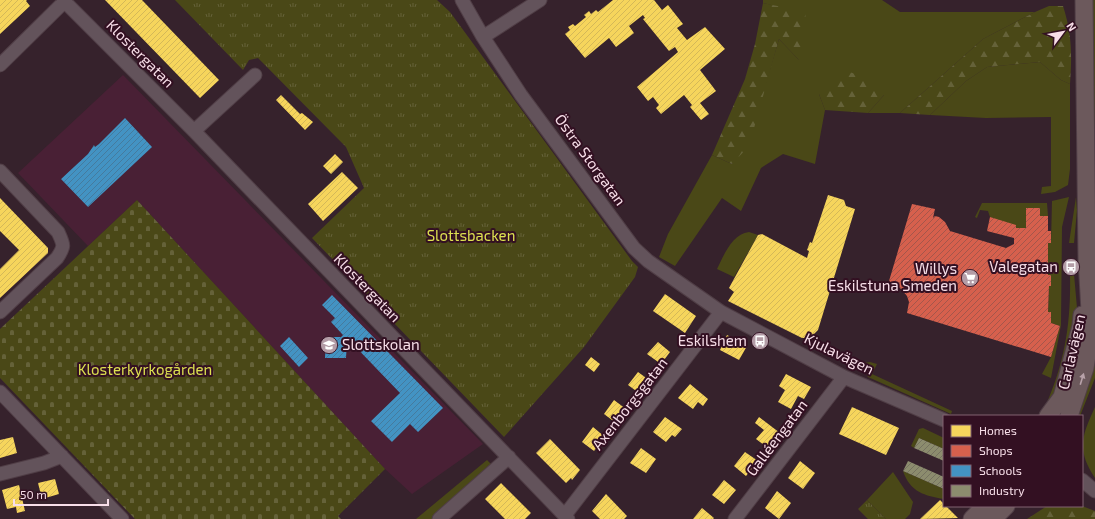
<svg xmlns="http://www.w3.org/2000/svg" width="1095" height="519" viewBox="0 0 1095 519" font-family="'Exo 2',sans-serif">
<defs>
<pattern id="forest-firs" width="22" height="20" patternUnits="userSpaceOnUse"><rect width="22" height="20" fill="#4a4817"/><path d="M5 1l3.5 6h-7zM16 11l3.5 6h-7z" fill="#656239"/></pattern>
<pattern id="cemetery-stones" width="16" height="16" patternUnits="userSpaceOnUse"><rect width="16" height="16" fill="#4a4817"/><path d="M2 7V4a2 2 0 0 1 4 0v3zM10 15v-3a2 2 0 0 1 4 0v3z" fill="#656239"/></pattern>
<pattern id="park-tufts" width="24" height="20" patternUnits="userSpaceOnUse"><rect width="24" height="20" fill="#4a4817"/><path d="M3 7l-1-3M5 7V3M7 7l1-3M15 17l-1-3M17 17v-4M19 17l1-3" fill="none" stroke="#656239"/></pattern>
<pattern id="homes-hatch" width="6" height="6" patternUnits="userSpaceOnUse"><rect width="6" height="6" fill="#f6d55c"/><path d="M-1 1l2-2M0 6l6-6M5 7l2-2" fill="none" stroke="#d4b858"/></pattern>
<pattern id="shops-hatch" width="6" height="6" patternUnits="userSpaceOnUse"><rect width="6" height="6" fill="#d6604d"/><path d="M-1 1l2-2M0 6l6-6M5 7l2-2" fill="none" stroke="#a5564b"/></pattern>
<pattern id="schools-hatch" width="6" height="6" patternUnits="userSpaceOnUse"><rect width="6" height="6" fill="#4393c3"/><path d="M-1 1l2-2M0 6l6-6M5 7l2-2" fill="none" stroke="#457b9e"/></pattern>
<pattern id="industry-hatch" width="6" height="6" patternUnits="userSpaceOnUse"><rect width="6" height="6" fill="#8c8c6e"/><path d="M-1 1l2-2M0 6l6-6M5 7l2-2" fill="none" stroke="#757260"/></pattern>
</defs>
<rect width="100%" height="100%" fill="#36222c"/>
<path fill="#492035" d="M123,75L483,444L412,494L385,469L137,200L88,246L18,173Z"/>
<path fill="#4a4817" d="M763,0H882L900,12H1035L983,39L900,113H868L884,95L819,94L825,110L815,164L783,154L761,168L741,211L722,198L675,266L659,257L668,234L712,155L732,164L763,93L779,39L799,60L779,7L763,3Z
M1091,0H1095V149L1093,145Z
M1040,62L1061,80L1070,84V169L1068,185L1055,192L1041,194L1042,187L1051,186V117L986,118L930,115L966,81L987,67Z
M1069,197L1062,227L1061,325L1051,378L1042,374L1051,357L1060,326L1051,323V312H1048L1049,286H1051V275H1048V243L1051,242L1052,201Z
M1076,197L1077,210L1074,243H1069Z
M982,203H1047L1048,216H1040V208H1026V228H1016L990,217L988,211L980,210L977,218L975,217Z
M749,232L758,235L734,277L717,269C724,255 732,234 749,232Z
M1070,274H1074L1077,308L1052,402L1046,405C1065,361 1071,323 1070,274Z
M1095,307V378L1080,416H1073Z
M870,362L877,364L872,374L952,411L951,414L868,377L865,371L864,363Z
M1095,407V478C1076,449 1082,436 1095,407Z
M923,428L944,438V449L919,438L914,448L911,446L919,429Z
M487,460L492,465L433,519H416Z
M903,471L944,489V499C925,496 910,492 903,471Z
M893,472L913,502L910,514L905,519H886L867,500Z"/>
<path fill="url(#forest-firs)" d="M763,3L806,12L799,60L779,39L749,146L732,164L712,155L745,79L755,44Z
M1049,6H1063C1072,34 1072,55 1070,84L1061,80L1040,62L987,67L966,81L930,115L900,113L983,39L1035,12Z
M846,71L869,78L884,95L868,113L825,110L819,94Z
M1047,506H1082L1095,511V519H1027Z"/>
<path fill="url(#cemetery-stones)" d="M137,200L385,469L338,516L341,519H135L0,378V329Z"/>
<path fill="url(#park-tufts)" d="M175,0H437L450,12L632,261L638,267L635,277L584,347L504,437L312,238L364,188L346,147L258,58L249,60L243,70Z
M867,500L886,519H868L858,509Z"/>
<path fill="url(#homes-hatch)" d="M0,0H27L26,1L30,6L0,34Z
M105,0H142L219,80L200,98Z
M613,0H654L662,10L668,5L683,24L677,28L687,40L705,27L725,49L700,70L716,91L700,103L709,114L701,120L690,107L692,105L684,95L661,114L656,108L659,105L653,97L648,101L637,87L678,52L675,47L669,51L643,19L645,18L643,15L629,26L634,33L616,47L609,38L585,58L565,34L570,30L568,27L573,24L575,26L586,17L584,15L589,11L591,14L596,10L598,12Z
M281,95L300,114L302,113L313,122L305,130L276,100Z
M335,154L343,162L331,174L323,166Z
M342,172L358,188L323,221L308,204Z
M828,195L844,200L846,206L855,209L818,330L810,338H802L728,301L734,292L729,288L758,235L762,234L807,258L809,251L807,250L810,242L812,243Z
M0,198L48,248V253L0,298V269L19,250L0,231Z
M665,294L696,316L685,333L653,311Z
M727,335L747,346L739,360L720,350Z
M658,342L670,352L661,364L647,354Z
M591,357L600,364L594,372L585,365Z
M638,372L649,380L639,393L628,385Z
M786,374L811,387L804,399L798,396L791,409L778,402L785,390L779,386Z
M690,384L708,399L703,406L698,402L693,409L678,398Z
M614,400L626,409L616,423L604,414Z
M852,407L899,428L886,455L839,434Z
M665,417L682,429L675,437L672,435L666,442L653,432Z
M759,417L780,433L768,448L756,439L764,430L755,423Z
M593,427L605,437L594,451L582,442Z
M13,437L17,453L0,458V440Z
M550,439L580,470L572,480L571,478L566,483L536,453Z
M641,448L656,459L646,473L630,463Z
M745,452L758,461L746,476L734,466Z
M800,461L815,473L803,489L788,478Z
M55,479L59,494L42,499L38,483Z
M724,480L736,490L724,504L712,495Z
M501,483L531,513L525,519H505L485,499Z
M19,485L25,511L17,513L16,507L7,509L2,490Z
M777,491L791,503L779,519L765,508Z
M606,494L627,516L624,519H600L592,511Z
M940,500L958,518L920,519Z
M702,508L714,518L713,519H693Z"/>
<path fill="url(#shops-hatch)" d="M912,204L935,209L933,218L935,216L939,217L945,222L950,231L1006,248L1014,244V238L987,231L990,217L1016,225V228H1026V208H1040V216H1048V231H1051V243H1048V275H1051V286H1049L1048,312H1051V323L1060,326L1051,357L907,313L909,302L907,296L900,288L889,281Z"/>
<path fill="url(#schools-hatch)" d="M125,118L152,147L88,207L61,179L88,154L94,145L95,147L99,144Z
M332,295L443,408L418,432L410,424L392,442L371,421L400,393L349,340L347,342L346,358H325L326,337H341L343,335L331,322L335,318L322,305Z
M289,337L308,358L299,367L280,346Z"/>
<path fill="url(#industry-hatch)" d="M919,438L944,449V461L914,448Z
M908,461L944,477V489L903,471Z"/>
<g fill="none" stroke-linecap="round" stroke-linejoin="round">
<defs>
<path id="minor" d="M63,0L194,131L568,519
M462,0L483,37L521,95L634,248L648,261L721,312L844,377L944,420
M483,37L540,0
M0,65L66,0
M194,131L255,75
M0,171L58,232C64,245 65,246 57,258L0,312
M0,392L122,519
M0,474L44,463L62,456
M1082,480L1095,491
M565,515L721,312
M439,519L509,457
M735,519L844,377"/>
<path id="major" d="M1048,416L1062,397L1081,326L1082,315
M1069,416L1085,368L1091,329L1087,259L1084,0
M972,519L985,506
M993,519L1006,506"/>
</defs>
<use href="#minor" stroke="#503e46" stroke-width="15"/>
<use href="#major" stroke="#503e46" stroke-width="19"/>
<use href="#minor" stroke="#63535b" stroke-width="13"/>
<use href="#major" stroke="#6c595c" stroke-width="17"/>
</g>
<defs><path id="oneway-solid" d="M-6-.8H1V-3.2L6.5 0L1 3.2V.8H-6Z"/></defs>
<use fill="#b8a2a9" href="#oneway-solid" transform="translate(1082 379) rotate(-73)"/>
<defs>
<symbol id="bus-disc" viewBox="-11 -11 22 22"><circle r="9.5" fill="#b39ca6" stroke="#331022"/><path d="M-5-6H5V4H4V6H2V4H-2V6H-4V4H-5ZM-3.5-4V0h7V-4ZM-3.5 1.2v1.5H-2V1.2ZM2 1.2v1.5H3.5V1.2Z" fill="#fff"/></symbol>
<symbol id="supermarket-disc" viewBox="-11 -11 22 22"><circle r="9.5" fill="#b39ca6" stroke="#331022"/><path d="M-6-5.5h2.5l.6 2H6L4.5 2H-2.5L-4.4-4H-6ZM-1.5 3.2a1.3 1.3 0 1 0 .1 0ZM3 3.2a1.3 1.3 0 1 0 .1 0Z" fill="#fff"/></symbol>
<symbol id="school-disc" viewBox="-11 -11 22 22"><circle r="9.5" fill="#b39ca6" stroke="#331022"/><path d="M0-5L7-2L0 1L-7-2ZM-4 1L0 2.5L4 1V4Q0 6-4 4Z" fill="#fff"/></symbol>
</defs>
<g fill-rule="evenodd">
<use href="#bus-disc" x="1061" y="257" width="20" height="20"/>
<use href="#supermarket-disc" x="960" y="268" width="20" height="20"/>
<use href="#bus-disc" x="750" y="331" width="20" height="20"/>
<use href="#school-disc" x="319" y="335" width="20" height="20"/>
</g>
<g text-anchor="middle" stroke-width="4" stroke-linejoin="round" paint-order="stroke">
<g font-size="15" fill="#f7dee8" stroke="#331022">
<text transform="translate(140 54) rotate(45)" y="5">Klostergatan</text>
<text transform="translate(590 160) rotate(54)" y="5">Östra Storgatan</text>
<text transform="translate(367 288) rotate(46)" y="5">Klostergatan</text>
<text transform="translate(1072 352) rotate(-77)" y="5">Carlavägen</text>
<text transform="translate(839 354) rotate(26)" y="5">Kjulavägen</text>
<text transform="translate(630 404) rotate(-52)" y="5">Axenborgsgatan</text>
<text transform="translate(777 438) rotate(-53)" y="5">Galléengatan</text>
</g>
<g font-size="15" fill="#dce050" stroke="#331022">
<text x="471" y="241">Slottsbacken</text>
<text x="145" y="375">Klosterkyrkogården</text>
</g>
<g font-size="15" fill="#f7dee8" stroke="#331022" text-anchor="end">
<text x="1058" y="272">Valegatan</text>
<text x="957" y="274">Willys<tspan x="957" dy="17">Eskilstuna Smeden</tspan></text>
<text x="747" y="346">Eskilshem</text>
<text x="342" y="350" text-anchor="start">Slottskolan</text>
</g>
</g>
<rect x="943" y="415" width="140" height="92" fill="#331022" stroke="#816271"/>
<rect x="951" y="425" width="20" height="12" fill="#f6d55c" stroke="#816271"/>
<text x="979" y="435" font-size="12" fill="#f7dee8">Homes</text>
<rect x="951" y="445" width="20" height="12" fill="#d6604d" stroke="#816271"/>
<text x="979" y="455" font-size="12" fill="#f7dee8">Shops</text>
<rect x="951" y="465" width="20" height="12" fill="#4393c3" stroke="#816271"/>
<text x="979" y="475" font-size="12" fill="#f7dee8">Schools</text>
<rect x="951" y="485" width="20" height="12" fill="#8c8c6e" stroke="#816271"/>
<text x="979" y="495" font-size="12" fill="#f7dee8">Industry</text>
<g transform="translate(1063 32) rotate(58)" stroke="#331022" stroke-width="3" paint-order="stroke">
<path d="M0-3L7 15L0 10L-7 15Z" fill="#f7dee8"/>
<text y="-6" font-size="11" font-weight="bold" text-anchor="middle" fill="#f7dee8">N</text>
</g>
<path d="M14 499v6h94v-6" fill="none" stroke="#f7dee8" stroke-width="2"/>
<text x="20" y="499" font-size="12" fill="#f7dee8" stroke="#331022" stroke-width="3" paint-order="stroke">50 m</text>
</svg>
